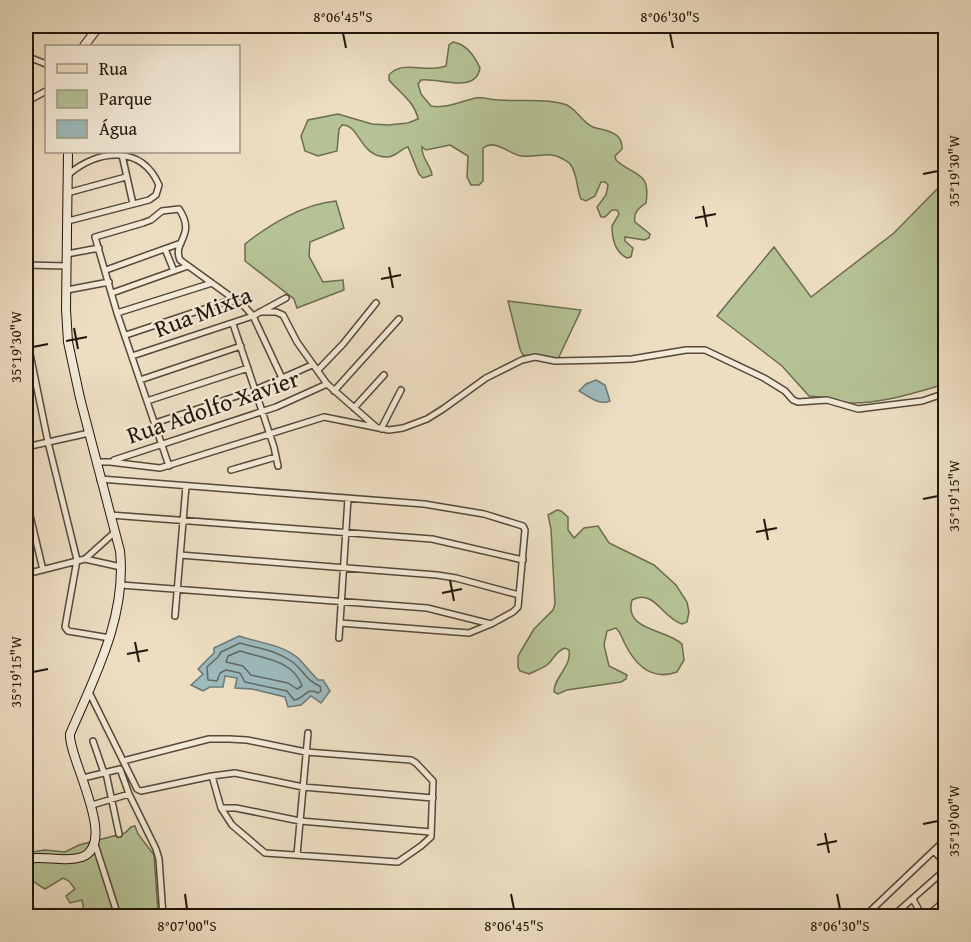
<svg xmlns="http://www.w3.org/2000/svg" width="971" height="942" viewBox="0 0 971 942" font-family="'Gentium Book Plus',serif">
<rect width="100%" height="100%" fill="#eddec2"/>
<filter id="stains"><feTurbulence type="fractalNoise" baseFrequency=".00333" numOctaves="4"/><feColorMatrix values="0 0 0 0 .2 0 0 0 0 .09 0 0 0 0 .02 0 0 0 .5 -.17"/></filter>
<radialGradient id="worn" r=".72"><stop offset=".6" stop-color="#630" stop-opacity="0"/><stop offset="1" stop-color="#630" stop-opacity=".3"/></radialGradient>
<path fill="#b5c295" stroke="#6b6c50" stroke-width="1.5" d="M453,42C467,44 475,57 480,68C476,95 437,77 421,80L418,84L421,94L431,106C447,109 461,101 476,98C485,97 491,100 499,100C521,102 543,98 564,104C576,107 581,122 593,127C605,131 623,131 622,149L615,156L616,160C634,177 651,170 646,203C639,208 633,212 635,222L650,234L649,238L644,240L625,237V241L633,248L631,257L627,258C615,252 612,238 612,226L619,214L617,210H612L605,217H601L597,207L606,195L608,185L605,182H601L595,196L586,201L581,199C576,188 578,174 570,164C569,162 564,160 563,159C548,150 537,158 522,156C509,155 496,138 483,148V181L479,185H471L467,177L468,156L450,145L426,150L422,147C421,158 431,165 432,175L423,178L419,174L408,147C400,149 396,157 387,157C359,157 360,124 342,125L339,129L337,151L318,156L305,151L301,136L308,120L338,114L372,124L388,125L408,123L418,119C415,102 399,92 389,80V75C403,59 424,74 446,66L449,45Z
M940,186L945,190V384C914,393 884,403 852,403C837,403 824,396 809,396L782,366L717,316L774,247L811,297L894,233Z
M336,201L344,228L310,242L309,256L323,282L343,280L344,290L297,308L294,299L245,261V244C270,224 304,204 336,201Z
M508,301L581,310L558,359L523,355L520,349Z
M557,510L561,511L568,517V530L574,538L584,528L598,526L609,543L654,565L676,585L687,602L689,612L687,622L682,624C663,619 654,588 632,600C623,631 667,629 682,644L684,660L677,672C652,681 636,666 625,644C622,638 621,633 616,628L607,631L604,645L609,666L627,675L626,679L621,682L567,690L558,694L554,692C554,676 572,667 569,650L565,648C556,651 554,659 547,665C541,669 535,671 529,674L520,671L518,667V656L534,629L553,610L555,604L551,529L548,515Z
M135,826L138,834L154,855L158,912L147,916H85L82,900L70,903L66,896L75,889L69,881L63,878L45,889C25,877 26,876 26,853L45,850L65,852L79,845L125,833L131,827Z"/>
<path fill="#9dbabd" stroke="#6b7976" stroke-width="1.5" d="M596,380L605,385L610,401C599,406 588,396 579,391L586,384Z
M239,636C259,643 281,644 298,658C305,665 311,673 318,680H323L330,691L321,703L311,696L301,705L288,707L285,697L252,689L235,688L237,678L225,676L223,687H210L203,691L191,685L203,674L198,669L214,653V648Z"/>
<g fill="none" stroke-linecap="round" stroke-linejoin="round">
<path stroke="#5f6864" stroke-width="1.5" d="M240,643C259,649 273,649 291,661C302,668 307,682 320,686L321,691L318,693C306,686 305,699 294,700L287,691L245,682L240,673L226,670L220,673L217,681L208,680L207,667L218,657L221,652Z
M240,651C261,658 294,660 302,686L297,689L288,683L251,675L243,666L226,662L228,656Z"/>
<defs>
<path id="street" d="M26,56L46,64
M26,102L46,91
M26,142L29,349L48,442L77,560L65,627L68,631L110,638
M122,155L133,204
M67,193L126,177
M68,221L149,200L156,195L159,185C141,144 98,150 69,174
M165,249L174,271
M67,254L99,248
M26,265L67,266
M106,270L181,243
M67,290L109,282
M112,293L188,266
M260,312H276L283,315L297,342L327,384L376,427
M117,313L212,283
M233,324L274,447L278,466
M126,335L225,302L236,301
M132,356L253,316L286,298
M318,370L343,344L376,303
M140,380L241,346
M334,391L399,319
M147,401L248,368
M354,408L384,375
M155,423L255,390L312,365
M381,429L401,390
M26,447L89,433
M114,460L276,407L327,384
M96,462H110L160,468L324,417L389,430L403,428L427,419L443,409L486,378L522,360L535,357L555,361L604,360L632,359L686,350H705L764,378L785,391L793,400L798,402L827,400L858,409L922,401L946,393
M169,466L117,313L95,237L143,223L151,220L162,211L179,209C197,236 172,241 180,260L245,307L253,316L282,378
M231,470L276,457
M100,479L424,504L484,514L523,526L525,530L518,607L513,612L491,624L469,633L340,623
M26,499L43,570
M110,515L432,539L523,560
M180,555L437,575L456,578L519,595
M85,559L121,567
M26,574L85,559L115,532
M121,585L427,608L491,624
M175,616L186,486
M339,638L348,498
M89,692L137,789L141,791L212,776L235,773L303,787L433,798
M93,741L103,770L106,773L119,834
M123,761L209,739H229L247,740L306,752L411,760L416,763L433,781L431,837L421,846L398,862L265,853L232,825L221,808L212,776
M83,778L120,769L129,794L156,849L159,859L163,916
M92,805L129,794
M221,808H236L300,821L431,832
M94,841L118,916
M934,851L946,864
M297,855L308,733
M913,899L922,916
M894,915L946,869
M865,916L946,839
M927,916L946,900"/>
<path id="secondary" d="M84,46L99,26
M26,859C44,855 64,863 82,857C119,843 68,758 70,734C95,676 127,616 120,551L80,398L68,342L66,309L68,152"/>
<path id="primary" d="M26,904L33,916"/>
</defs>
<use href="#street" stroke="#544939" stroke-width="8"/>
<use href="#secondary" stroke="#21170b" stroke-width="10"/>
<use href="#primary" stroke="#21170b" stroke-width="11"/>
<use href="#street" stroke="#f3ead7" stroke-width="5"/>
<use href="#secondary" stroke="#f3ead7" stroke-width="8"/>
<use href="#primary" stroke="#eddec2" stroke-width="8"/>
</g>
<path fill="none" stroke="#21170b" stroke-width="2" d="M343,33L346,48M670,33L673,48M923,174L938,171M703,206L707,227M695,218L716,214M389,267L393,288M381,279L401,275M74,328L78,349M66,341L87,337M33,347L48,344M923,499L938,496M764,519L768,540M756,532L777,528M450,580L454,601M442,593L462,589M135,642L139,662M127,654L148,650M33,672L48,669M923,824L938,821M825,833L829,853M817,845L837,841M185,894L187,909M511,894L514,909M837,894L840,909"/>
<g text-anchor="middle" stroke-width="4.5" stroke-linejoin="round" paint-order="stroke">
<g font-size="24" fill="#21170b" stroke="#f3ead7">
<text transform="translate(203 312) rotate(-21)" y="8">Rua Mixta</text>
<text transform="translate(213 407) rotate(-19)" y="8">Rua Adolfo Xavier</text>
</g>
</g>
<rect width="971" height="942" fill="none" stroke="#eddec2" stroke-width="66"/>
<rect x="45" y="45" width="195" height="108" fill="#f3ead7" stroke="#9f9685" stroke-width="1.5"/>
<rect x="57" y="64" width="30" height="9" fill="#eddec2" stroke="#9f9685" stroke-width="1.5"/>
<text x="99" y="75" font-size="18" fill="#21170b">Rua</text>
<rect x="57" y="90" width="30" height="18" fill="#b5c295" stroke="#9f9685" stroke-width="1.5"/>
<text x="99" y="105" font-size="18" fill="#21170b">Parque</text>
<rect x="57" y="120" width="30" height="18" fill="#9dbabd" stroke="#9f9685" stroke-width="1.5"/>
<text x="99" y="135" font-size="18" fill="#21170b">Água</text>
<rect x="33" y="33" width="905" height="876" fill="none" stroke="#21170b" stroke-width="2"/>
<g font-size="15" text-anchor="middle" fill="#21170b">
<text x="343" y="22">8°06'45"S</text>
<text x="670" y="22">8°06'30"S</text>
<text transform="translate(954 171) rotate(-90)" y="5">35°19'30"W</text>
<text transform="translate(16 347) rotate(-90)" y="5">35°19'30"W</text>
<text transform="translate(954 496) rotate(-90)" y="5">35°19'15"W</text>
<text transform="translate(16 672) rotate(-90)" y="5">35°19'15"W</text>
<text transform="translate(954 821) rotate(-90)" y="5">35°19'00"W</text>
<text x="187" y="931">8°07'00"S</text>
<text x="514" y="931">8°06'45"S</text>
<text x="840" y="931">8°06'30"S</text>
</g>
<rect width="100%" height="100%" filter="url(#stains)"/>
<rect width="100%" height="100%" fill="url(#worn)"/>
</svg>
